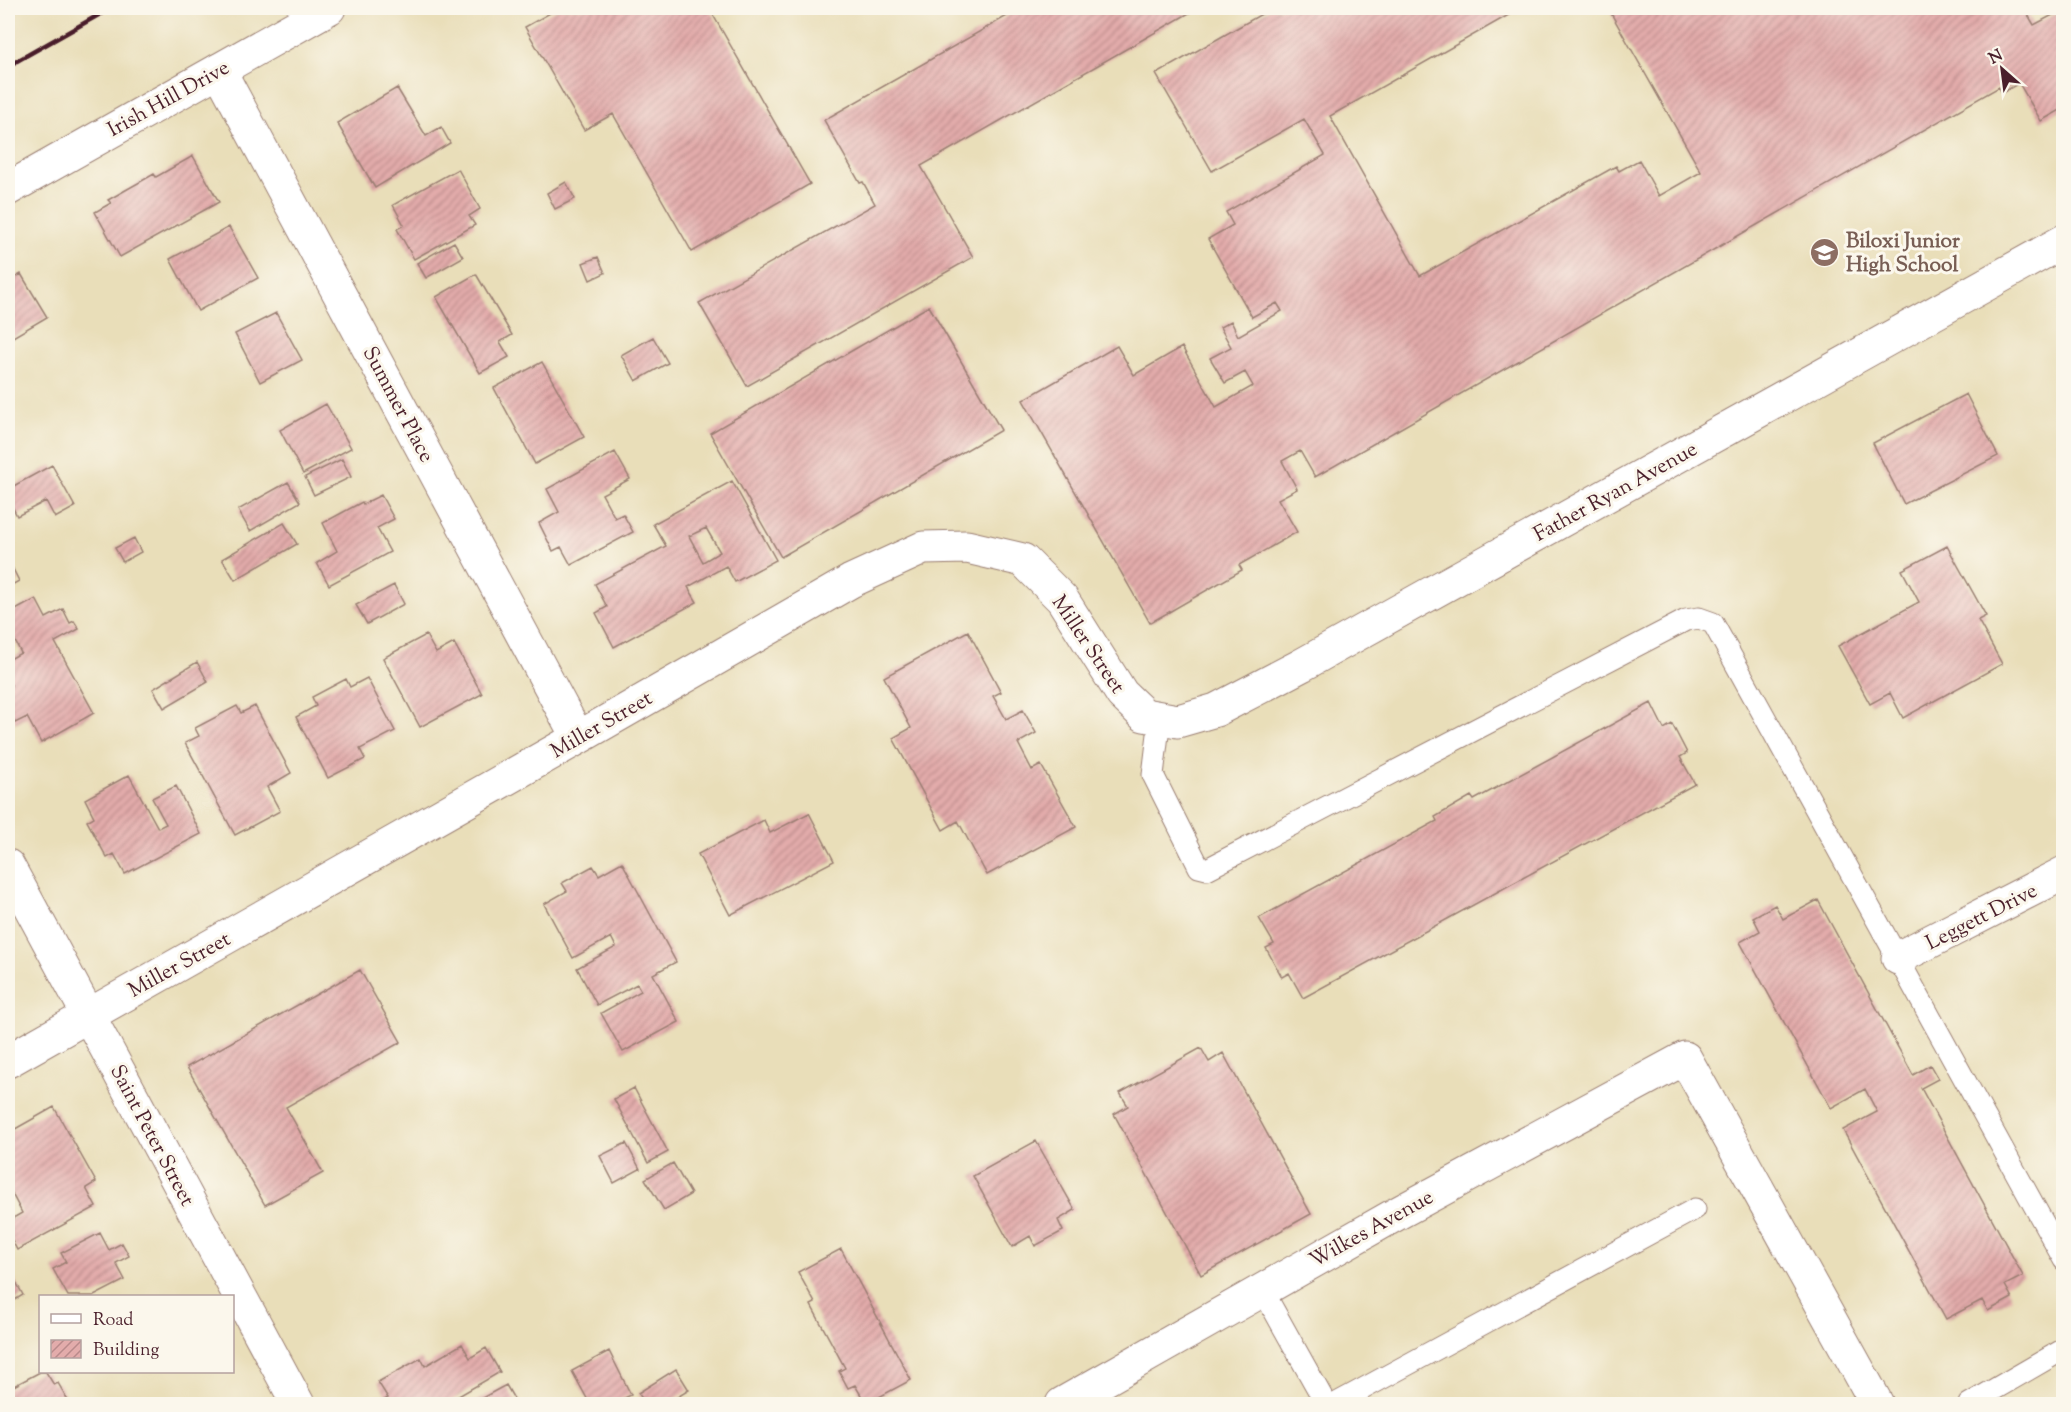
<svg xmlns="http://www.w3.org/2000/svg" width="2071" height="1412" viewBox="0 0 2071 1412" font-family="'Sorts Mill Goudy',serif">
<defs>
<pattern id="building-hatch" width="6" height="6" patternUnits="userSpaceOnUse" patternTransform="scale(1.5)"><rect width="6" height="6" fill="#e3acab"/><path d="M-1 1l2-2M0 6l6-6M5 7l2-2" fill="none" stroke="#ba8b8b"/></pattern>
</defs>
<rect width="100%" height="100%" fill="#fbf7ec"/>
<filter id="ink" filterUnits="userSpaceOnUse"><feTurbulence type="fractalNoise" baseFrequency=".0167" numOctaves="2"/><feDisplacementMap in="SourceGraphic" scale="12" xChannelSelector="R" yChannelSelector="G"/><feConvolveMatrix kernelMatrix="1 2 1 2 8 2 1 2 1" color-interpolation-filters="sRGB"/></filter>
<filter id="wash" filterUnits="userSpaceOnUse"><feTurbulence type="fractalNoise" baseFrequency=".008" numOctaves="4" result="noise"/><feDisplacementMap in="SourceGraphic" scale="24" xChannelSelector="R" yChannelSelector="G"/><feGaussianBlur stdDeviation="1.35" result="paint"/><feColorMatrix in="noise" values="0 0 0 0 0 0 0 0 0 0 0 0 0 0 0 0 0 1.4 0 .05"/><feComposite in="paint" operator="in"/></filter>
<g filter="url(#wash)">
<rect width="100%" height="100%" fill="#e9deb9"/>
<g id="blocks">
<path fill="url(#building-hatch)" fill-rule="evenodd" d="M559,8H709L810,184L692,252L613,114L584,130L525,27Z
M1021,8H1198L921,166L973,257L747,386L699,303L875,204L863,182L860,183L824,120Z
M1272,8H1521L1330,116L1420,276L1616,166L1619,171L1639,160L1659,196L1701,172L1608,8H2024L2034,25L2064,9V108L2041,121L2019,83L2002,93L1999,87L1315,477L1300,451L1282,461L1297,489L1278,499L1297,532L1239,565L1242,570L1150,623L1023,400L1117,346L1134,375L1182,347L1216,407L1253,386L1245,372L1225,383L1210,358L1231,347L1220,327L1231,321L1238,336L1282,311L1277,303L1252,317L1208,239L1233,225L1226,212L1325,155L1304,119L1212,171L1156,74Z
M397,88L426,136L441,127L450,143L375,188L337,123Z
M193,156L219,202L120,257L95,212L111,203L108,200L154,174L156,177Z
M458,169L480,209L469,216L475,225L414,259L397,229L404,225L393,205Z
M566,182L575,199L555,209L547,193Z
M229,227L258,278L198,311L170,259Z
M454,242L463,257L426,278L417,263Z
M598,257L605,273L590,280L583,263Z
M21,274L47,317L8,340V282Z
M476,274L512,335L500,342L509,357L480,373L436,297Z
M929,306L1001,430L781,557L710,433Z
M276,313L302,360L260,382L235,334Z
M653,337L668,363L636,381L621,355Z
M542,362L584,437L535,464L494,388Z
M1966,394L1998,456L1904,504L1873,443Z
M326,404L351,448L303,474L280,430Z
M615,452L630,479L602,494L615,518L623,514L633,532L571,565L561,547L553,551L539,523L559,512L547,489Z
M342,459L351,477L314,495L305,477Z
M52,465L75,507L55,518L46,501L17,516L8,498V489Z
M732,481L776,560L735,582L726,566L688,587L697,602L614,647L596,613L607,607L595,584L666,546L653,524ZM706,528L720,552L703,562L689,536Z
M288,482L300,502L250,531L238,510Z
M381,495L394,519L377,528L390,552L329,585L317,563L337,551L323,523L362,502L363,504Z
M284,523L297,544L235,580L222,559Z
M134,538L141,552L123,562L115,548Z
M1947,546L1986,616L1978,620L2002,664L1903,718L1890,693L1870,704L1838,646L1919,602L1902,570Z
M8,559L19,581L8,587Z
M394,585L404,604L367,624L356,605Z
M36,599L46,618L63,609L70,623L74,621L79,629L55,642L94,713L41,743L27,717L15,723L8,709V687L11,685L8,679V660L21,653L8,627V614Z
M968,631L1001,692L993,696L1006,719L1023,710L1036,733L1018,743L1032,770L1041,765L1076,827L987,875L958,821L943,830L893,738L911,728L884,677Z
M426,635L436,653L454,643L482,694L420,727L383,658Z
M197,662L208,682L164,708L153,689Z
M367,678L395,731L360,749L365,759L328,778L296,717L316,706L312,697L346,679L350,687Z
M1651,703L1664,729L1672,724L1687,753L1680,757L1695,784L1303,998L1289,973L1282,977L1266,948L1274,944L1259,918L1437,821L1435,817L1471,796L1474,800Z
M237,706L241,713L255,706L291,773L267,787L280,811L235,835L185,743L199,736L195,728Z
M129,775L158,828L166,824L152,798L176,786L201,834L125,874L114,854L107,858L87,821L94,817L85,799Z
M809,813L834,861L730,915L698,854L764,820L770,833Z
M622,862L676,962L653,974L679,1022L623,1052L601,1013L641,991L637,984L597,1005L577,968L616,947L611,937L573,958L544,904L567,891L562,883L593,866L599,875Z
M1818,900L1913,1075L1930,1065L1938,1079L1921,1088L2023,1276L2005,1285L2012,1298L1988,1311L1982,1300L1946,1319L1843,1130L1877,1112L1865,1089L1831,1108L1740,942L1760,931L1753,917L1775,905L1783,919Z
M360,970L401,1042L286,1107L323,1173L265,1205L187,1067Z
M1201,1048L1209,1062L1223,1053L1311,1214L1201,1275L1114,1114L1128,1106L1120,1093Z
M634,1088L668,1152L648,1163L614,1099Z
M54,1107L96,1182L86,1188L96,1207L17,1250L8,1232V1221L22,1213L8,1186V1133Z
M1036,1141L1075,1210L1058,1220L1063,1231L1035,1246L1030,1236L1012,1247L973,1176Z
M626,1143L640,1169L614,1183L600,1156Z
M673,1163L691,1194L664,1210L645,1179Z
M100,1233L109,1250L122,1243L129,1256L116,1263L125,1280L94,1296H68L53,1269L66,1262L61,1253Z
M841,1249L911,1380L866,1404L855,1385L848,1388L839,1371L845,1368L811,1305L815,1303L798,1272Z
M8,1267L23,1295L8,1304Z
M462,1344L470,1358L486,1348L500,1372L445,1404H378L388,1398L378,1382L421,1358L425,1366Z
M609,1351L631,1395L612,1404H590L572,1371Z
M676,1369L689,1390L666,1404H646L638,1393Z
M40,1372H46L54,1385L58,1383L70,1404H8V1389Z
M506,1385L517,1404H471Z"/>
</g>
</g>
<g filter="url(#ink)">
<use href="#blocks" fill-opacity="0" stroke="#9a7e72" stroke-width="1.5"/>
<g fill="none" stroke-linecap="round" stroke-linejoin="round">
<defs>
<path id="lane" d="M1160,718L1153,775L1199,867L1207,869L1686,620L1699,618L1713,623L2064,1260
M1262,1289L1326,1404
M1335,1404L1695,1209
M1969,1404L2064,1349"/>
<path id="street" d="M219,70L578,738
M8,866L298,1404
M1898,958L2064,873
M8,1061L578,738L851,581L923,548L967,547L1023,560L1062,599L1122,694L1144,715L1178,721L1216,710L1302,665L2064,241
M1062,1404L1400,1212L1685,1058L1877,1404"/>
<path id="secondary" d="M8,189L329,8"/>
</defs>
<use href="#lane" stroke="#9a7e72" stroke-width="23"/>
<use href="#street" stroke="#9a7e72" stroke-width="35"/>
<use href="#secondary" stroke="#9a7e72" stroke-width="35"/>
<use href="#lane" stroke="#fff" stroke-width="21"/>
<use href="#street" stroke="#fff" stroke-width="33"/>
<use href="#secondary" stroke="#fff" stroke-width="33"/>
<path stroke="#4a1f2b" stroke-width="4.5" d="M8,66L111,8"/>
</g>
</g>
<defs>
<symbol id="school-disc" viewBox="-11 -11 22 22"><circle r="9.5" fill="#8d6e63" stroke="#fbf7ec"/><path d="M0-5L7-2L0 1L-7-2ZM-4 1L0 2.5L4 1V4Q0 6-4 4Z" fill="#fff"/></symbol>
</defs>
<g fill-rule="evenodd">
<use href="#school-disc" x="1808" y="236" width="33" height="33"/>
</g>
<g text-anchor="middle" stroke-width="6" stroke-linejoin="round" paint-order="stroke">
<g font-size="21" fill="#4a1f2b" stroke="#fbf7ec">
<text transform="translate(168 98) rotate(-29)" y="7">Irish Hill Drive</text>
<text transform="translate(399 404) rotate(62)" y="7">Summer Place</text>
<text transform="translate(1615 491) rotate(-29)" y="7">Father Ryan Avenue</text>
<text transform="translate(1089 644) rotate(56)" y="7">Miller Street</text>
<text transform="translate(601 724) rotate(-30)" y="7">Miller Street</text>
<text transform="translate(1981 916) rotate(-27)" y="7">Leggett Drive</text>
<text transform="translate(179 964) rotate(-29)" y="7">Miller Street</text>
<text transform="translate(153 1135) rotate(62)" y="7">Saint Peter Street</text>
<text transform="translate(1371 1228) rotate(-29)" y="7">Wilkes Avenue</text>
</g>
<g font-size="21" font-weight="bold" fill="#785e54" stroke="#fbf7ec" text-anchor="start">
<text x="1846" y="247">Biloxi Junior<tspan x="1846" dy="24">High School</tspan></text>
</g>
</g>
<rect width="2071" height="1412" fill="none" stroke="#fbf7ec" stroke-width="30"/>
<rect x="39" y="1295" width="195" height="78" fill="#fbf7ec" stroke="#b4a19f" stroke-width="1.5"/>
<rect x="51" y="1314" width="30" height="9" fill="#ffffff" stroke="#b4a19f" stroke-width="1.5"/>
<text x="93" y="1325" font-size="18" fill="#4a1f2b">Road</text>
<rect x="51" y="1340" width="30" height="18" fill="url(#building-hatch)" stroke="#b4a19f" stroke-width="1.5"/>
<text x="93" y="1355" font-size="18" fill="#4a1f2b">Building</text>
<g transform="translate(2002 69) rotate(332)" stroke="#fbf7ec" stroke-width="4.5" paint-order="stroke">
<path d="M0-4.5L10 22L0 15L-10 22Z" fill="#4a1f2b"/>
<text y="-9" font-size="16" font-weight="bold" text-anchor="middle" fill="#4a1f2b">N</text>
</g>
</svg>
